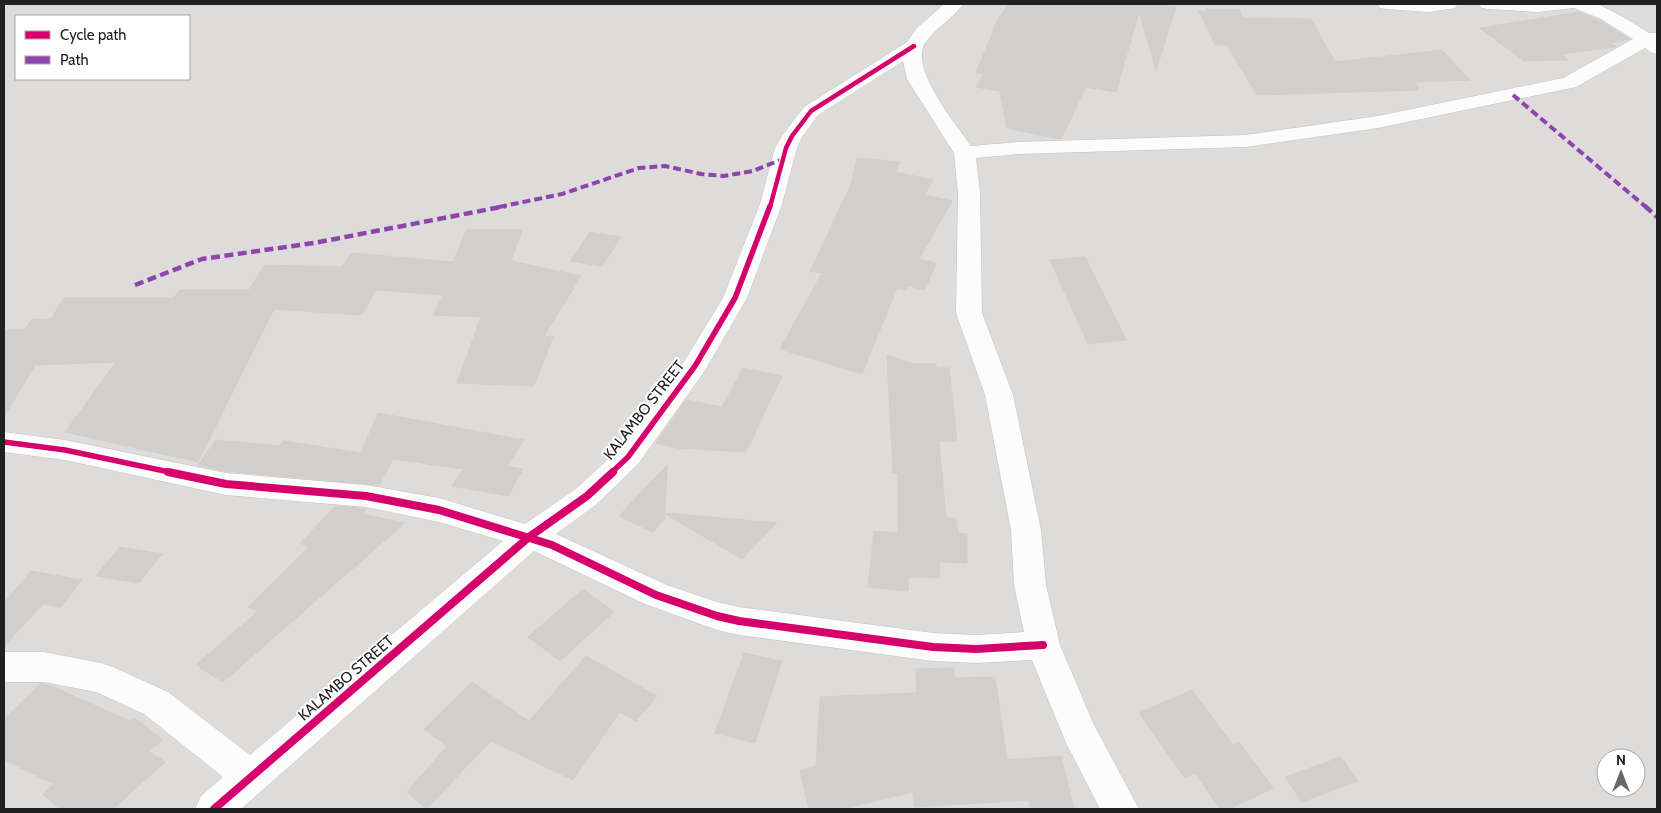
<svg xmlns="http://www.w3.org/2000/svg" width="1661" height="813" viewBox="0 0 1661 813" font-family="Cabin,sans-serif">
<rect width="100%" height="100%" fill="#eeece9"/>
<path fill="#dddcda" fill-rule="evenodd" d="M4,4H1657V809H4ZM16,16H189V79H16ZM1606,758H1636V788H1606Z"/>
<path fill="#d1cecc" stroke="#d1cecb" d="M1009,4H1155L1176,7L1156,70L1139,12L1116,92L1086,87L1061,139H1059L1007,128L1000,91L976,87L984,74L976,73L998,19Z
M1205,9L1240,10L1242,18L1311,19L1335,62L1442,50L1470,80L1414,82L1420,88H1417L1419,90L1257,95L1227,45H1215L1199,11L1206,12Z
M1579,12L1600,21L1629,39L1611,43L1616,46L1615,47L1561,54L1568,60L1524,61L1480,28Z
M857,158L900,162L895,172L933,180L925,195L952,201L919,259L936,263L925,290L908,286L906,290L897,288L862,374L780,349L822,273L810,271L851,185Z
M466,230H522L511,261L581,276L544,336L553,337L534,386L457,383L481,317L433,315L443,295L376,290L362,315L274,309L198,462L65,432L116,362L35,365L4,417V330L25,329L31,320L51,319L64,298H174L179,290H249L265,265L342,267L351,253L453,262Z
M590,232L621,237L602,266L570,261Z
M1085,257L1126,340L1088,344L1050,260Z
M887,355L913,364H936V368H949L957,441H939L946,518H956L958,533L967,534V563L939,562L940,578L909,577L908,591L868,587L874,531L898,533V473H893Z
M743,368L782,376L746,452L677,448L656,443L686,400L722,407Z
M378,413L524,440L507,466L523,469L508,496L452,486L463,469L393,459L379,485L226,471L198,465L216,440L280,446L284,441L361,453Z
M667,465L665,513L777,523L742,559L665,514V518L653,532L619,516Z
M336,506L366,509L363,514L405,523L223,682L196,665L258,611L248,607L309,547L300,543Z
M120,547L162,554L139,583L96,576Z
M31,571L82,580L61,607L43,604L4,646V603Z
M583,589L614,612L560,661L528,637Z
M744,653L782,661L755,743L715,733Z
M586,656L657,696L636,721L620,712L573,780L491,741L426,809L407,792L447,746L424,729L472,682L529,721Z
M954,668L955,678L995,677L1007,760L1061,756L1074,809H1031L1029,800L915,807L913,792L842,809H809L800,770L816,766L820,697L917,693L916,669Z
M40,684L49,685L130,721L135,718L163,740L149,751L165,762L113,809H60L43,794L54,784L4,760V719Z
M1192,690L1233,745L1239,742L1273,788L1229,809H1220L1195,773L1185,778L1139,713Z
M1341,757L1358,781L1302,802L1285,777Z"/>
<g fill="none" stroke-linecap="round" stroke-linejoin="round">
<defs>
<path id="minor" d="M944,4H963C953,19 935,28 925,43C909,69 957,125 971,146L1018,142L1245,135L1378,116L1563,78L1633,39L1601,19L1574,8L1538,12L1488,9L1482,8L1479,4H1598L1625,18L1649,33H1657V54L1650,52L1645,48L1576,87L1378,128L1245,147L1018,154L976,158L980,193L982,313L1013,395L1041,530L1046,585L1060,645L1093,723L1139,809H1100L1066,743L1032,660L976,663L933,661L739,635L717,630L645,604L534,551L241,809H195L201,796L223,777L144,714L96,692L44,682H4V652H44L101,663L113,667L168,692L250,755L503,541L439,522L366,507L226,495L65,460L4,452V432L65,440L226,473L366,485L439,498L525,524L577,488L618,450L685,360L723,298L760,204L775,148L782,136L804,107L907,42L917,28ZM903,61L907,79L954,153L958,193L956,313L985,395L1011,530L1014,585L1024,632L976,635L933,633L739,607L717,602L667,585L556,534L597,504L638,464L704,372L747,298L782,204L797,148L802,137L818,115Z
M1377,4H1458L1455,8L1429,12L1386,9L1380,8Z"/>
</defs>
<use href="#minor" stroke="#c4c3c1" stroke-width="1"/>
<use href="#minor" fill="#fcfcfc" fill-rule="evenodd"/>
<path stroke="#8e44ad" stroke-width="4" stroke-dasharray="8 4" stroke-linecap="butt" d="M1513,95L1646,207
M499,207L562,194L639,168L665,166L701,174L724,176L753,171L783,159"/>
<path stroke="#8e44ad" stroke-width="4.5" stroke-dasharray="9 4.5" stroke-linecap="butt" d="M1645,206L1657,217
M135,285L202,259L314,243L506,206"/>
<defs>
<path id="cycleway-far2" d="M770,207L786,148L792,136L811,111L914,46"/>
<path id="cycleway-far1" d="M4,442L65,450L174,473
M611,473L628,457L695,366L735,298L770,206"/>
<path id="cycleway" d="M168,472L226,484L366,496L439,510L552,545L656,595L717,616L739,621L933,647L976,649L1043,645
M214,809L529,537L587,496L613,472"/>
</defs>
<use href="#cycleway-far2" stroke="#fff" stroke-width="7"/>
<use href="#cycleway-far1" stroke="#fff" stroke-width="9"/>
<use href="#cycleway" stroke="#fff" stroke-width="11"/>
<use href="#cycleway-far2" stroke="#d6006c" stroke-width="4.5"/>
<use href="#cycleway-far1" stroke="#d6006c" stroke-width="5.5"/>
<use href="#cycleway" stroke="#d6006c" stroke-width="8"/>
</g>
<g text-anchor="middle" stroke-width="4" stroke-linejoin="round" paint-order="stroke">
<g font-size="15" fill="#202020" stroke="#fff">
<text transform="translate(644 410) rotate(-52)" y="5">KALAMBO STREET</text>
<text transform="translate(346 678) rotate(-41)" y="5">KALAMBO STREET</text>
</g>
</g>
<rect width="1661" height="813" fill="none" stroke="#202020" stroke-width="10"/>
<rect x="15" y="15" width="175" height="65" fill="#ffffff" stroke="#a6a6a6"/>
<rect x="25" y="31" width="25" height="8" fill="#d6006c" stroke="#a6a6a6"/>
<text x="60" y="40" font-size="15" fill="#202020">Cycle path</text>
<rect x="25" y="56" width="25" height="8" fill="#8e44ad" stroke="#a6a6a6"/>
<text x="60" y="65" font-size="15" fill="#202020">Path</text>
<g transform="translate(1621 773)"><circle r="24" fill="#ffffff" stroke="#a6a6a6"/>
<path d="M0-4L9 19L0 12L-9 19Z" fill="#686766"/>
<text y="-8" font-size="14" font-weight="bold" text-anchor="middle" fill="#202020">N</text>
</g>
</svg>
